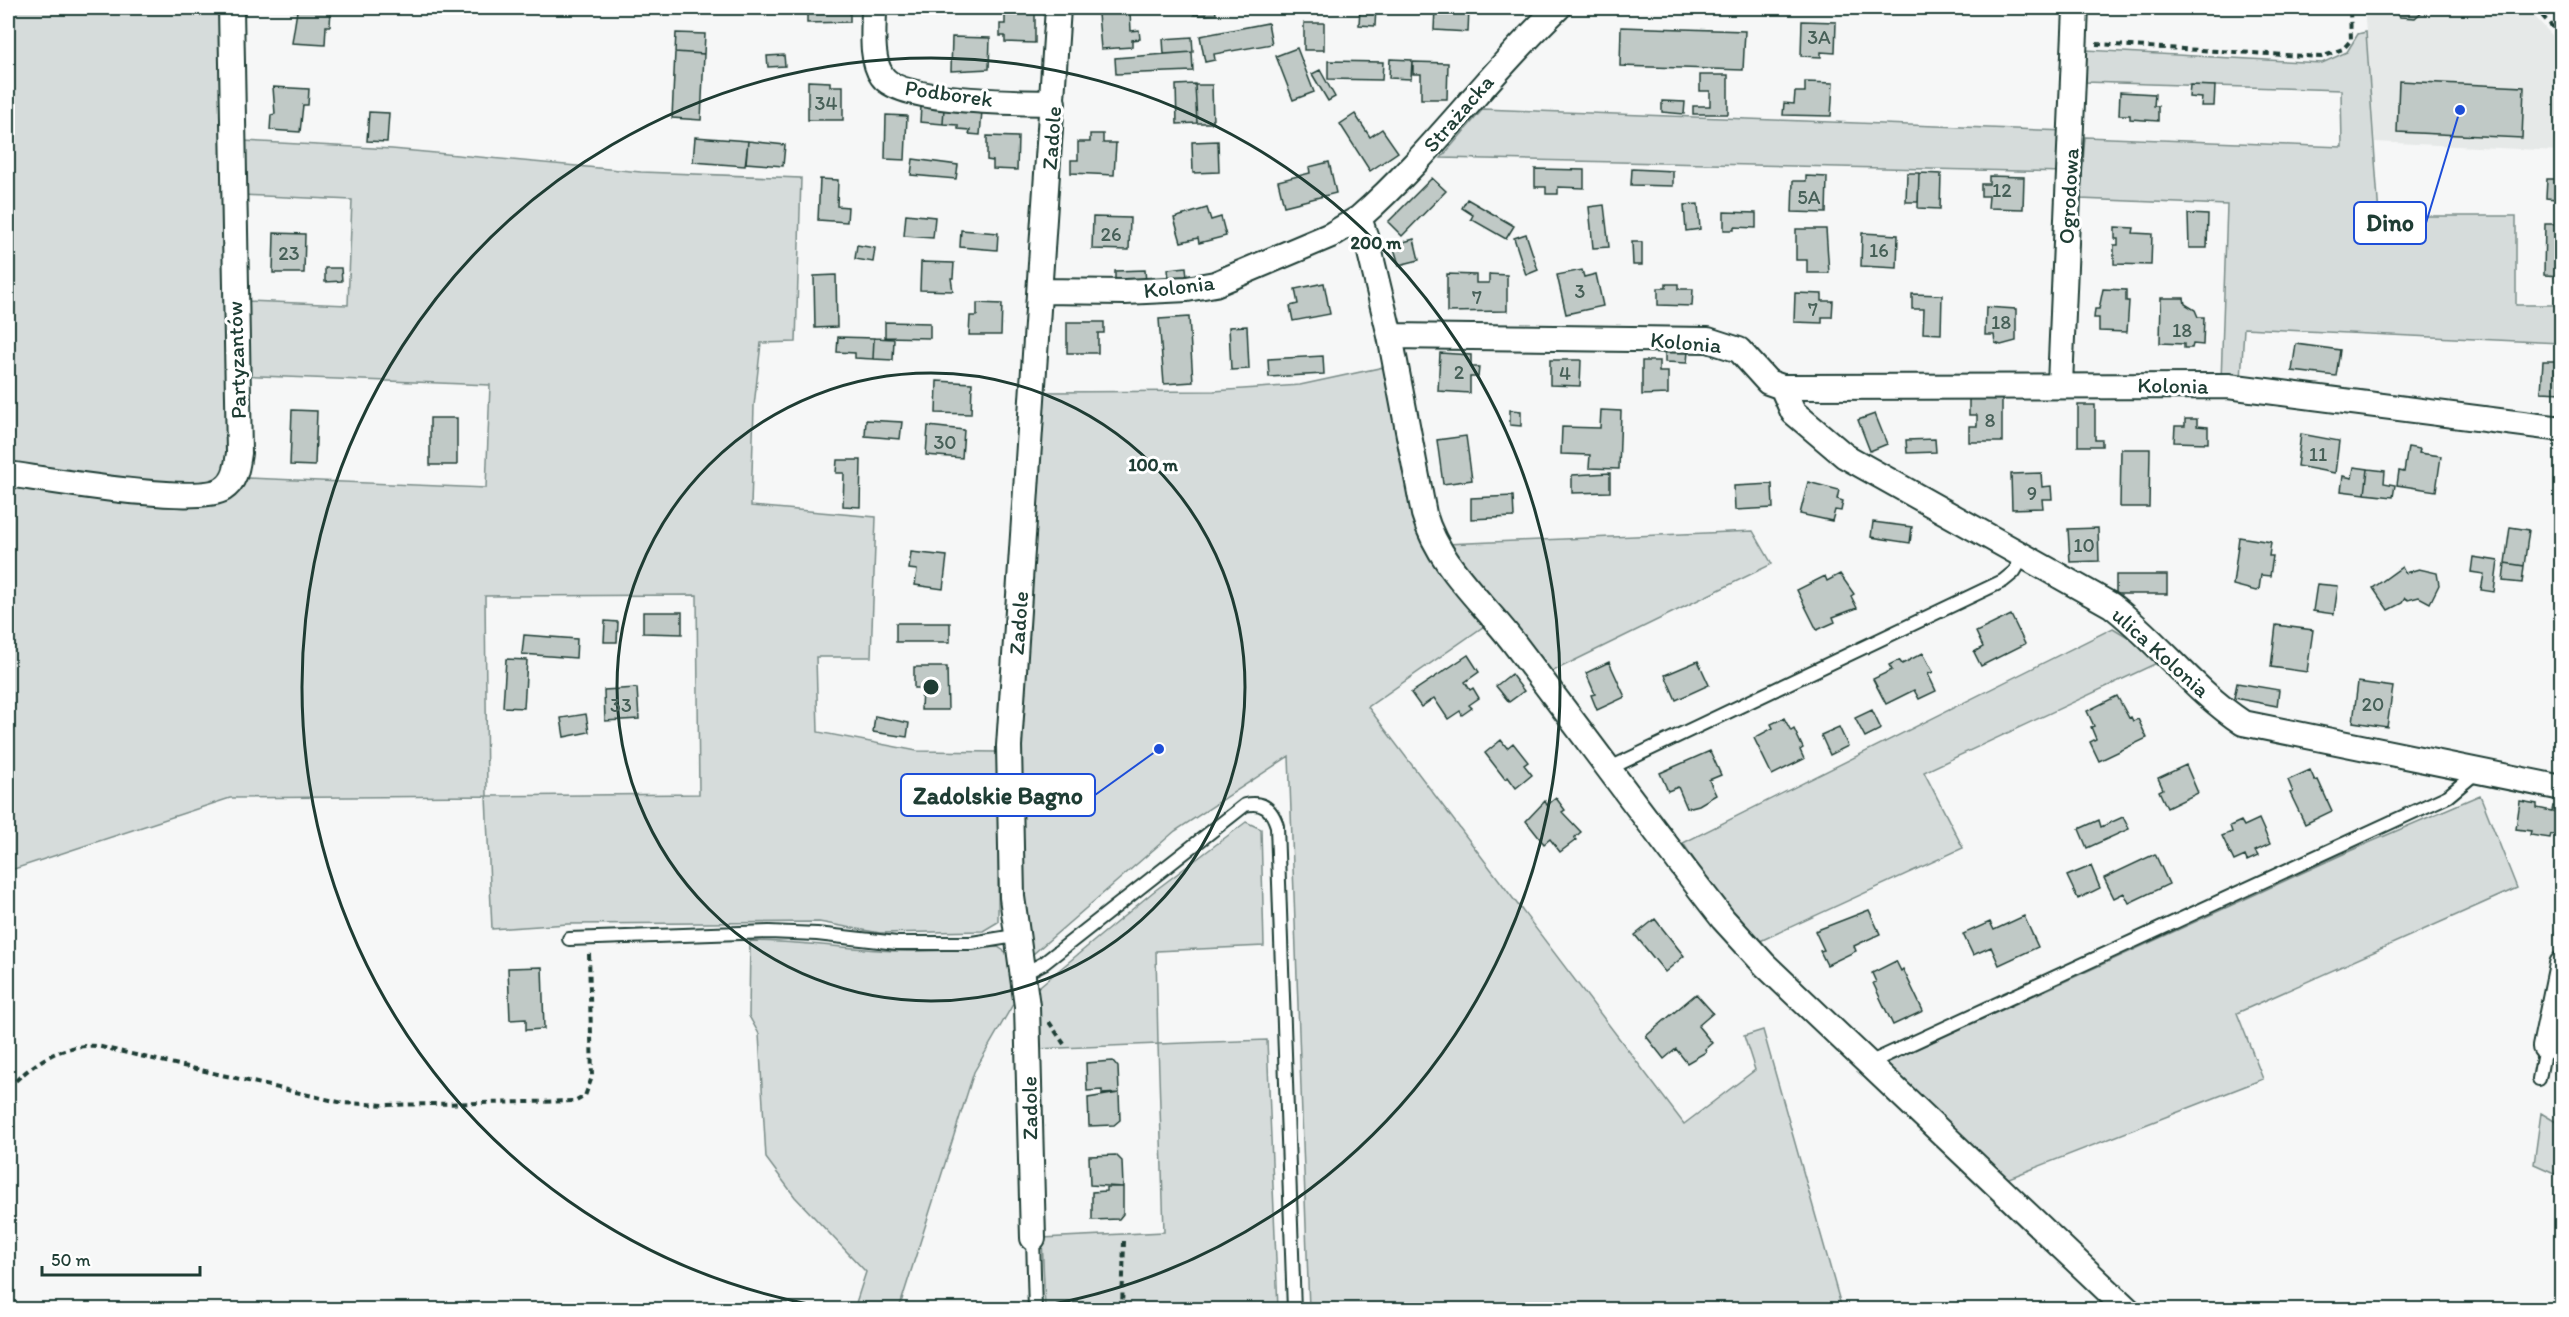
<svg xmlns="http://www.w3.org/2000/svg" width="2569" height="1317" viewBox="0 0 2569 1317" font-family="Itim,sans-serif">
<rect width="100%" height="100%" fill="#f6f7f7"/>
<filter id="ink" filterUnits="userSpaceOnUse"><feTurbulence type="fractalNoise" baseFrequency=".0167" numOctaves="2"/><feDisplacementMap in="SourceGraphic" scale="12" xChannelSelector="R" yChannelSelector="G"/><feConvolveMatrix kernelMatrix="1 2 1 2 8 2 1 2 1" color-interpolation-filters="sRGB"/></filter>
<g filter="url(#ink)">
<path fill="#e6e9e8" d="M2364,8H2527L2561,45V151L2375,142Z"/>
<path fill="#d6dcdb" stroke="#7a8c88" stroke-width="1.5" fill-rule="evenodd" d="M8,8H239L243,141L392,149L641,172L801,178L796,342L761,343L754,406L751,506L876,517L871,657H816L818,732L917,751L999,752L998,922L983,931L880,933L819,922L568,924L492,929L486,796L230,798L8,871ZM241,195L352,200L348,305L246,301ZM237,375L490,385L486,488L248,478L232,483ZM697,595L699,794L487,796L485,596Z
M2366,32L2379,216H2516V305H2561V343L2244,328L2241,380L2221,381L2227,205L2080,199L2085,137L2342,147L2341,90L2085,82L2086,50L2322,63L2347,52L2358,34Z
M1483,109L2067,131L2064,172L1441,158Z
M1384,367L1417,514L1487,624L1368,707L1684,1124L1755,1070L1744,1036L1763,1030L1842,1309H1309L1289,756L1175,831L1033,954L1025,939L1018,743L1045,392L1214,391L1300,385Z
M1753,531L1772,564L1551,672L1446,544Z
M2113,628L2136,642L2157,663L1924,772L1963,848L1758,942L1729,913L1683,843Z
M2480,795L2517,888L2237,1013L2263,1079L2004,1180L1882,1065L2352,850Z
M1246,822L1261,829L1264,946L1156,951L1158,1044L1267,1040L1278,1309H1045L1042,1238L1164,1232L1158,1044L1036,1049L1035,990L1153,892Z
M750,941C800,941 848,949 897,951C931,952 965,949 998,947L1007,953L1016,972V999L974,1072L899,1309H854L866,1272L795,1197L766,1158L759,1034L749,1016Z
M2541,1113L2561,1125V1176L2534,1164Z"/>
<path fill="#c0c9c6" stroke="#1f3d34" stroke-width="1.5" d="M294,8H331L330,26H326L325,45L292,43L297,11H294Z
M361,8H391V14L361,12Z
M807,8H850V22L807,23Z
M1005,8L1035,9V43L1005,42V36H1000V24H1005Z
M1193,8H1215L1216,14L1194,15Z
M1360,8H1376L1375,26L1359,25Z
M1435,8H1469L1468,32L1434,30Z
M2391,8H2426L2415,18L2400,17Z
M1130,12L1131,31L1139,30L1140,39L1132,40V47L1101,49L1098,14Z
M1802,21L1836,22L1835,53L1821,52V57L1801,56Z
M1268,23L1272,44L1214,54L1215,60L1205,62L1200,36Z
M1304,23H1324V50H1304Z
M1621,27L1745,31L1743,70L1620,66Z
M676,33L705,34L704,54L675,52Z
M952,37L990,38L989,69L951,71Z
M1192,37L1193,52L1164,54L1163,39Z
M1297,48L1314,92L1293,100L1276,56Z
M675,52L704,54L701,120L672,118Z
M1192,52L1193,71L1116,74L1115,58Z
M784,55L785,66L768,67L767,56Z
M1390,59L1412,60L1411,79L1389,78Z
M1328,61L1383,62L1382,80L1328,79Z
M1413,62L1448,63L1447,99H1421V74H1413Z
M1320,70L1335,97L1328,101L1312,74Z
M1700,75H1728V114H1693V106H1710V91H1700Z
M808,81L830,82V86H843V120H808Z
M2399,81L2524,87L2522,138L2397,132Z
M1805,82L1833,83L1831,116L1783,115L1784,103L1794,104L1795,92H1805Z
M1195,84L1197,123L1177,124L1176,85Z
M1195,85H1212L1213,123H1197Z
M2190,85L2215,86L2214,106H2201L2202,98L2189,97Z
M273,87L309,89L308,105H303L300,132L270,130L271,115L275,114Z
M2120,92L2155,94L2154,106H2158V121L2130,119V115H2119Z
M1662,101L1685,102L1684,114L1662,112Z
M921,106L944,108L943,124L920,122Z
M944,108L982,111L980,135L969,134L970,130L958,129V125L943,124Z
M369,112L389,113L387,142L367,141Z
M1355,114L1370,137L1382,129L1398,152L1370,171L1340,124Z
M886,115L907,116L905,160L885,159Z
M1090,134H1103V143H1116L1114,175L1071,173V160H1078V142H1090Z
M987,136L1018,137L1017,170L993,169V161L987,160Z
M695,137L748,141L745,166L693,162Z
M748,141L785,145L783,166L746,163Z
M1218,141L1219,172L1193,173L1192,142Z
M913,159L958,165L956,179L911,175Z
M1329,162L1336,193L1284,206L1278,181L1310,173L1309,167Z
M2558,162H2562V202H2556V199L2546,198L2547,179H2557Z
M1535,169L1584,170V188L1558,187V194H1546V187H1535Z
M1632,169L1673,171V186L1631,185Z
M1907,173H1919L1918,202H1906Z
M1919,173L1941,174L1940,209L1918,208Z
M1806,176L1827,177L1826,213L1792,212L1793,181H1806Z
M1989,176L2024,177L2023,209L1988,208L1989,196H1981V184H1989Z
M1432,178L1446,191L1402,236L1388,222Z
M820,179L838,180L837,206L848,207L847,222L818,220Z
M1467,199L1514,226L1506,239L1471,219L1473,215L1462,208Z
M1698,204L1700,229L1686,231L1684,205Z
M1604,205L1609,247L1593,248L1589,207Z
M1207,208L1211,220L1221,217L1226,236L1199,243L1198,238L1181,242L1174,218Z
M1724,212L1756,213V228L1734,227V230H1724Z
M906,214L935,217L933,238L904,236Z
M2188,214L2208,215L2207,248H2189Z
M1093,217L1130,218L1129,250L1092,249Z
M2545,224H2562V276L2544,275Z
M2115,227L2134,228L2133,233L2152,234L2151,265L2114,264V245H2118V239H2115Z
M1796,229H1826L1829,273H1807V260H1796Z
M961,230L998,233L997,250L960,247Z
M274,233L305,234L304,273H273Z
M1862,233L1898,235L1897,268L1861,266Z
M1526,234L1538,270L1526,275L1514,238Z
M1414,239L1419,260L1399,265L1393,245Z
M1632,242H1642V265H1633Z
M857,245L875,248L873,262L855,259Z
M921,262L954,263L953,278H951L953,291L920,290Z
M1186,267L1187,278L1169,281L1168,269Z
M325,268H341L342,281L325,282Z
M1145,270L1146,282L1115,283V271Z
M1582,270L1584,277L1596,274L1603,306L1566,314L1557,275Z
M1447,274L1476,275V283H1489V274L1507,275V311L1447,312Z
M836,275L837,327L815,328L814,276Z
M1324,283L1330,314L1293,321L1290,306L1298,304L1295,289Z
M1666,284H1678V289H1693L1692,306L1658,305V288H1666Z
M2103,289L2126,290V301H2129L2127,332L2099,331V318H2094L2095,309H2099Z
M1795,293L1822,294V301H1833L1832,317H1822V323L1794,322Z
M1912,294L1942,295L1941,334L1923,333L1924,309H1912Z
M2161,298H2184L2185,304L2195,310L2198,317H2204L2203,345L2193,344L2192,348H2184V344L2160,343Z
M977,303L1002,304L1001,335H969L970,316H977Z
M1986,307L2016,309V341L2001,345L1995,343L1994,335H1985Z
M1189,317L1193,382L1164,384L1159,319Z
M885,322L930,323V338L885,337Z
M1067,322H1104V333H1098V353H1067Z
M1247,326L1249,369L1231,370L1229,327Z
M838,337L874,338L873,359L855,358V353L837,352Z
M874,338L894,339L893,360L873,359Z
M2296,344L2340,350L2336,376L2292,371Z
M1665,350L1688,351L1687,363L1665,362Z
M1440,353L1471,355V367H1479L1478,377H1470V393L1438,391Z
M1323,356L1324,374L1269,377L1268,359Z
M1550,360H1581L1580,386L1550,385Z
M1642,361H1659V372H1668V394L1642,395Z
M2543,361H2557V365H2562V393L2541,392Z
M937,381L972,383L971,414L936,413Z
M1969,395H2002V442H1969V426H1977V415H1969Z
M2078,405H2095V440H2102V446H2078Z
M292,410L317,411L315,466L290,465Z
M1510,410L1521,411V426L1510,425Z
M1601,410L1621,411L1619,469L1589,468L1590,455L1561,454L1562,427L1600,428Z
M1875,414L1887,444L1870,451L1858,420Z
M430,418H457V465H430Z
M2185,419H2197V426L2208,427V443L2174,442L2175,426H2185Z
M866,420L902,422L900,439L865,436Z
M928,426L964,430L962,458L926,455Z
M2301,434L2339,441L2335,473L2297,466Z
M1466,436L1472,480L1443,484L1437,440Z
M1935,439L1936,452L1907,453L1906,440Z
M2408,447L2420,449L2419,453L2441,456L2436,491L2397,485L2399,471L2404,472Z
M2121,449H2150L2149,507H2120Z
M837,460H861L860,507L843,506L844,473H836Z
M2354,467L2368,469L2365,494L2341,491L2343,476L2352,478Z
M2368,469L2385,471L2384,483L2395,485L2393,497L2365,494Z
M1610,473V492L1572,493V475Z
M2041,473L2042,487L2051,486L2052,499H2042L2043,508L2012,509L2011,474Z
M1808,482L1839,490L1837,499L1843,501L1841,511L1835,510L1832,521L1800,514Z
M1772,484L1773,508L1735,510L1734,486Z
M1513,496L1514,517L1471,519V498Z
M1873,522L1912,527L1910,543L1871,537Z
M2510,527L2529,530L2524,566L2505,563Z
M2098,528L2099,561L2070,562L2068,529Z
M2239,537L2271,542L2269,556H2273L2270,576L2261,575L2259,589L2256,591L2233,585Z
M911,552L947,556L943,589L915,585L917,570L909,569Z
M2473,557L2498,561L2494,592L2481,590L2484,574L2471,572Z
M2505,563L2524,566L2522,583L2503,581Z
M2402,567L2405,573L2419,569L2437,573L2439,585L2430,603L2419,597L2408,600L2405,598L2402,603L2388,610L2373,588Z
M1840,574L1854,594L1851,596L1857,608L1833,617L1835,622L1817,630L1797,590L1825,576L1827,581Z
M2116,575H2167V594H2116Z
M2317,584L2338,586L2334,614L2313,611Z
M643,612H682V634L643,633Z
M2011,615L2025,644L1981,666L1974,652L1983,647L1976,632Z
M605,621L618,622L617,642H604Z
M896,623H950V642H896Z
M2276,625L2313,630L2307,672L2271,667Z
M524,635L577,639L576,658L522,654Z
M1923,653L1933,672L1928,674L1936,691L1919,699L1914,690L1886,704L1873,679L1892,670L1889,665L1899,660L1902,664Z
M1468,655L1479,672L1465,682L1470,690L1473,688L1479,698L1469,705L1472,708L1462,715L1460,711L1448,719L1434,698L1421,707L1411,693Z
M506,659L527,660L524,708L503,707Z
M1698,661L1709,685L1676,700L1665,675Z
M1609,662L1625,697L1597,710L1591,695L1595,694L1586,673Z
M914,667H947L948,710H921L922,688H914Z
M1511,674L1524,691L1509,702L1496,686Z
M2358,682L2393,687L2387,727L2353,722Z
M2237,683L2279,690L2277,706L2234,698Z
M637,688L639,719L605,721L604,690Z
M2117,696L2129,718L2131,717L2133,721L2138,719L2147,738L2099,761L2090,742L2096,739L2091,727L2094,726L2087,711Z
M1872,710L1881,729L1865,737L1855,718Z
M586,714L589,732L564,737L561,718Z
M875,716L909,723L907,737L873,732Z
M1784,718L1791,731L1794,729L1803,748L1800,750L1804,759L1772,775L1754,738L1773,728L1771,724Z
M1839,727L1848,746L1830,755L1821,735Z
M1501,740L1507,748L1513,743L1528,762L1524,765L1532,775L1516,788L1508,777L1505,779L1485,753Z
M1710,751L1721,775L1709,780L1716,795L1699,805L1687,808L1678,787L1668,791L1660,773Z
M2186,765L2198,793L2167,808L2159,791L2163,789L2158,778Z
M2310,770L2315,781L2318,780L2332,811L2305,824L2290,793L2293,792L2288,780Z
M1556,798L1565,810L1562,812L1581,832L1574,838L1576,840L1560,852L1550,839L1544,844L1526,821L1545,801L1547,805Z
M2520,801L2537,804V808L2552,811L2553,806L2562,808V836L2551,834L2550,838L2530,835L2531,831L2516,829Z
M2123,817L2129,829L2087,848L2079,829L2099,820L2101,827Z
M2259,819L2270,844L2255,851L2258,856L2247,861L2245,856L2234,861L2222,836L2232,832L2230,826L2241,821L2244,826Z
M2155,854L2169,884L2129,903L2124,893L2114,898L2104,878Z
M2091,866L2100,888L2078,899L2067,876Z
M1869,910L1880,934L1854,946L1856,951L1827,965L1820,951L1824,950L1815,931Z
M2024,916L2038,947L1999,965L1991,947L1973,955L1963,934L1990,922L1994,930Z
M1655,919L1684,956L1665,972L1635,935Z
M1896,961L1901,971L1903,969L1923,1011L1893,1025L1873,983L1876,982L1872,973Z
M542,967L544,1029L526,1030V1019L510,1020L508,968Z
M1696,994L1713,1013L1698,1026L1712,1043L1705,1049L1706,1052L1687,1063L1676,1049L1664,1059L1646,1036Z
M1113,1061L1118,1067L1119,1093L1102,1094V1090L1087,1091L1086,1063Z
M1119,1093L1120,1120L1114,1125L1089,1126L1088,1098Z
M1116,1155L1122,1161L1123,1187L1090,1185L1089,1156Z
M1106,1187H1123V1214L1119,1219L1092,1220V1192L1106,1191Z"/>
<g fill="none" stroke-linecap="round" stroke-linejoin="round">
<defs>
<path id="service" d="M1608,769L2003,581L2014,572L2023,557
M569,939L769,932L817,934L897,943H972L1015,936
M1023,974L1044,963L1245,805C1263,801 1272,809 1277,826L1294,1310
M1869,1063L2448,796L2478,771
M2539,1079L2545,1047
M1033,1238L1035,1310"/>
<path id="minor" d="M874,8C874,28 870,59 882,76C900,103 1019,102 1053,103
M1359,218C1431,155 1488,74 1558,8
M1040,291L1125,292L1187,289L1215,284L1331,235L1359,218L1368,244L1390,336L1708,340L1739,350L1768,382L1782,387L2228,386L2562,429
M1390,336L1424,514C1439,566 1482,601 1514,643C1584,735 1652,828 1723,919L1765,965L2128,1310
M2060,384L2076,8
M1782,387L1793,412L1845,456L2111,605C2158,641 2194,691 2243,723L2562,788
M8,474C45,479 197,506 223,489C236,481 237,466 239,453L231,8
M2545,1047L2562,964
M1033,1238L1027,1006L1012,897L1009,746L1058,8"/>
</defs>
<use href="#service" stroke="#1f3d34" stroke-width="16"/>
<use href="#minor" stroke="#1f3d34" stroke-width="28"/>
<path stroke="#1f3d34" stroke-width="4" stroke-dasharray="6 4.5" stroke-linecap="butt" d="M2535,8L2562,37
M2096,44L2321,57L2343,49L2351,40L2350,8
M1049,1022L1064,1044
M8,1088C34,1063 59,1044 97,1046L343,1103L386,1105L576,1101L585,1096L592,1077L589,953
M1122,1310L1124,1241"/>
<use href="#service" stroke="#fff" stroke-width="12"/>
<use href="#minor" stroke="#fff" stroke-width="24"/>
</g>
</g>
<g fill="none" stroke="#1f3d34" stroke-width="3">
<circle cx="931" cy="687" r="314"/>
<path d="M838 1309A629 629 0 1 1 1024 1309"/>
</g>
<g text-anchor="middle" stroke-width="6" stroke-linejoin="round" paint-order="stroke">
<g font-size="20" fill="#476058">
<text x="1819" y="44">3A</text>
<text x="826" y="110">34</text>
<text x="2002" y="197">12</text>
<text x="1809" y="204">5A</text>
<text x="1111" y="241">26</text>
<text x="1879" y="257">16</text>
<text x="289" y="260">23</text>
<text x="1580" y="298">3</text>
<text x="1477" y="304">7</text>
<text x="1813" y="316">7</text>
<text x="2001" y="329">18</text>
<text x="2182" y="337">18</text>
<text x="1459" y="379">2</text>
<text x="1565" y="380">4</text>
<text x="1990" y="427">8</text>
<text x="945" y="449">30</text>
<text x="2318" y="461">11</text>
<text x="2032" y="500">9</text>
<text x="2084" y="552">10</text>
<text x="2373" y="711">20</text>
<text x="621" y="712">33</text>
</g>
<g font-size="22" fill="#1f3d34" stroke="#fff">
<text transform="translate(949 93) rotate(8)" y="8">Podborek</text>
<text transform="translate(1458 113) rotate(-49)" y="8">Strażacka</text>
<text transform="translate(1051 138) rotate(-86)" y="8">Zadole</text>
<text transform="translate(2068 196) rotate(-87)" y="8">Ogrodowa</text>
<text transform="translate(1179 286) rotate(-7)" y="8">Kolonia</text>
<text transform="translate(1686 342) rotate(5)" y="8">Kolonia</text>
<text transform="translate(236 360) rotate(-92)" y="8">Partyzantów</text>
<text transform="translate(2173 385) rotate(1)" y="8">Kolonia</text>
<text transform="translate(1018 623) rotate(-86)" y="8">Zadole</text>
<text transform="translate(2161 652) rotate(42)" y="8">ulica Kolonia</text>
<text transform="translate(1029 1108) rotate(-91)" y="8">Zadole</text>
</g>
</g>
<circle cx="931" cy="687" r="9" fill="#1f3d34" stroke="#fff" stroke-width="3"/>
<g font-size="18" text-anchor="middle" font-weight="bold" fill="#1f3d34" stroke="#fff" stroke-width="6" stroke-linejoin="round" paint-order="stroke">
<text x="1376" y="249">200 m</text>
<text x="1153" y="471">100 m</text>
</g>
<path fill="none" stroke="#1d4ed8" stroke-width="2" d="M2460 110L2426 223M1159 749L1095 795"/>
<g fill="#1d4ed8" stroke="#fff" stroke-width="2">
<circle cx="2460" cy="110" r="6"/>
<circle cx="1159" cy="749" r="6"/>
</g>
<g fill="#fff" stroke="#1d4ed8" stroke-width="2">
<rect x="2354" y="202" width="72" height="42" rx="6"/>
<rect x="901" y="774" width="194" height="42" rx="6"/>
</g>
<g font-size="24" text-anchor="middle" font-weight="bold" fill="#1f3d34">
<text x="2390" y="231">Dino</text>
<text x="998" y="804">Zadolskie Bagno</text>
</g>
<rect width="2569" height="1317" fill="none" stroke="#fff" stroke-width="30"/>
<rect x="15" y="15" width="2539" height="1287" fill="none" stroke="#1f3d34" stroke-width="2" filter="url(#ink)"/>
<path d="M42 1266v9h158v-9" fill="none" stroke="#1f3d34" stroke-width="3"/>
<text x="51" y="1266" font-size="18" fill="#1f3d34" stroke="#ffffff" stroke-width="4.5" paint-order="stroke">50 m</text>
</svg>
